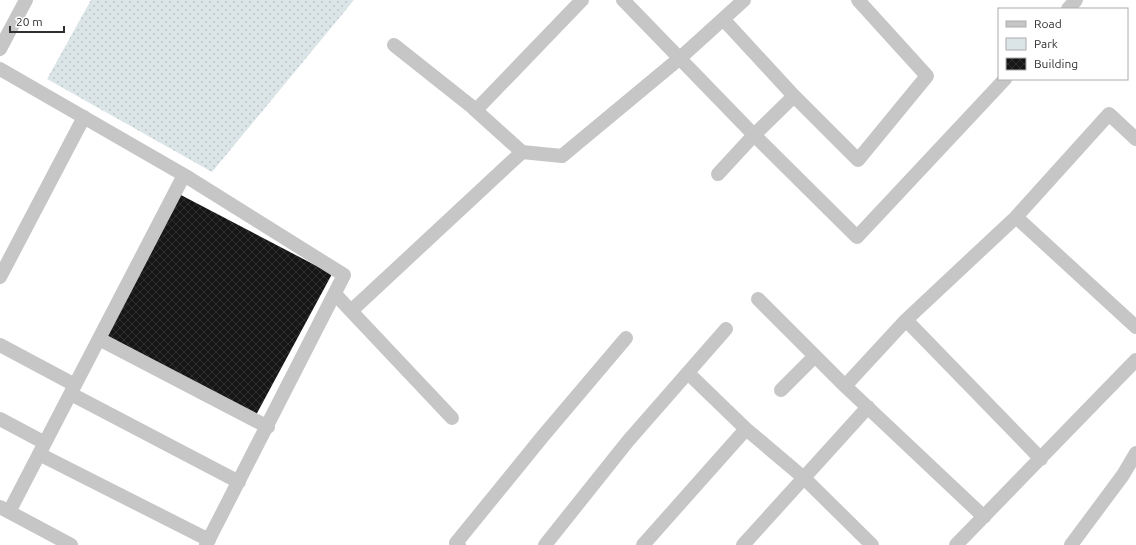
<svg xmlns="http://www.w3.org/2000/svg" width="1136" height="545" viewBox="0 0 1136 545" font-family="Ubuntu,sans-serif">
<defs>
<pattern id="green-dots" width="8" height="8" patternUnits="userSpaceOnUse"><rect width="8" height="8" fill="#dbe5e7"/><path d="M2 2h.1M6 6h.1" fill="none" stroke="#bcc5c6" stroke-width="1.8" stroke-linecap="round"/></pattern>
<pattern id="building-cross-hatch" width="8" height="8" patternUnits="userSpaceOnUse"><rect width="8" height="8" fill="#161616"/><path d="M0 0l8 8M0 8l8-8" fill="none" stroke="#303030"/></pattern>
</defs>
<rect width="100%" height="100%" fill="#fff"/>
<path fill="url(#green-dots)" d="M91,0H354L212,172L47,79Z"/>
<path fill="url(#building-cross-hatch)" d="M179,194L332,274L256,415L104,334Z"/>
<g fill="none" stroke-linecap="round" stroke-linejoin="round">
<path stroke="#c6c6c6" stroke-width="14" d="M623,0L754,135L857,237L1005,79
M1068,9L1076,0
M723,19L794,96L858,160L927,76L858,0
M394,45L476,110L582,0
M0,49L26,0
M0,69L184,175L344,275L206,545
M473,108L522,152
M718,174L754,135L794,96
M1016,217L1136,327
M0,277L84,117
M335,294L452,418
M758,299L845,386
M351,311L522,152L562,156L680,58L744,0
M906,320L1041,459
M99,339L268,427
M0,345L75,385
M688,373L746,429
M781,390L815,356
M71,394L239,482
M0,419L45,443
M39,454L209,540
M0,507L71,545
M9,512L184,175
M984,517L845,386L906,320L1016,217L1109,114L1136,139
M459,545L456,543L543,436L626,338
M545,545L628,441L726,329
M643,545L746,429L804,478L872,545
M743,545L868,407
M956,545L1136,360
M1071,545L1123,475L1136,453"/>
</g>
<rect x="998" y="8" width="130" height="72" fill="#ffffff" stroke="#acacac"/>
<rect x="1006" y="21" width="20" height="6" fill="#c6c6c6" stroke="#acacac"/>
<text x="1034" y="28" font-size="12" fill="#2f2f2f">Road</text>
<rect x="1006" y="38" width="20" height="12" fill="#dbe5e7" stroke="#acacac"/>
<text x="1034" y="48" font-size="12" fill="#2f2f2f">Park</text>
<rect x="1006" y="58" width="20" height="12" fill="url(#building-cross-hatch)" stroke="#acacac"/>
<text x="1034" y="68" font-size="12" fill="#2f2f2f">Building</text>
<path d="M10 26v6h54v-6" fill="none" stroke="#2f2f2f" stroke-width="2"/>
<text x="16" y="26" font-size="12" fill="#2f2f2f" stroke="#ffffff" stroke-width="3" paint-order="stroke">20 m</text>
</svg>
